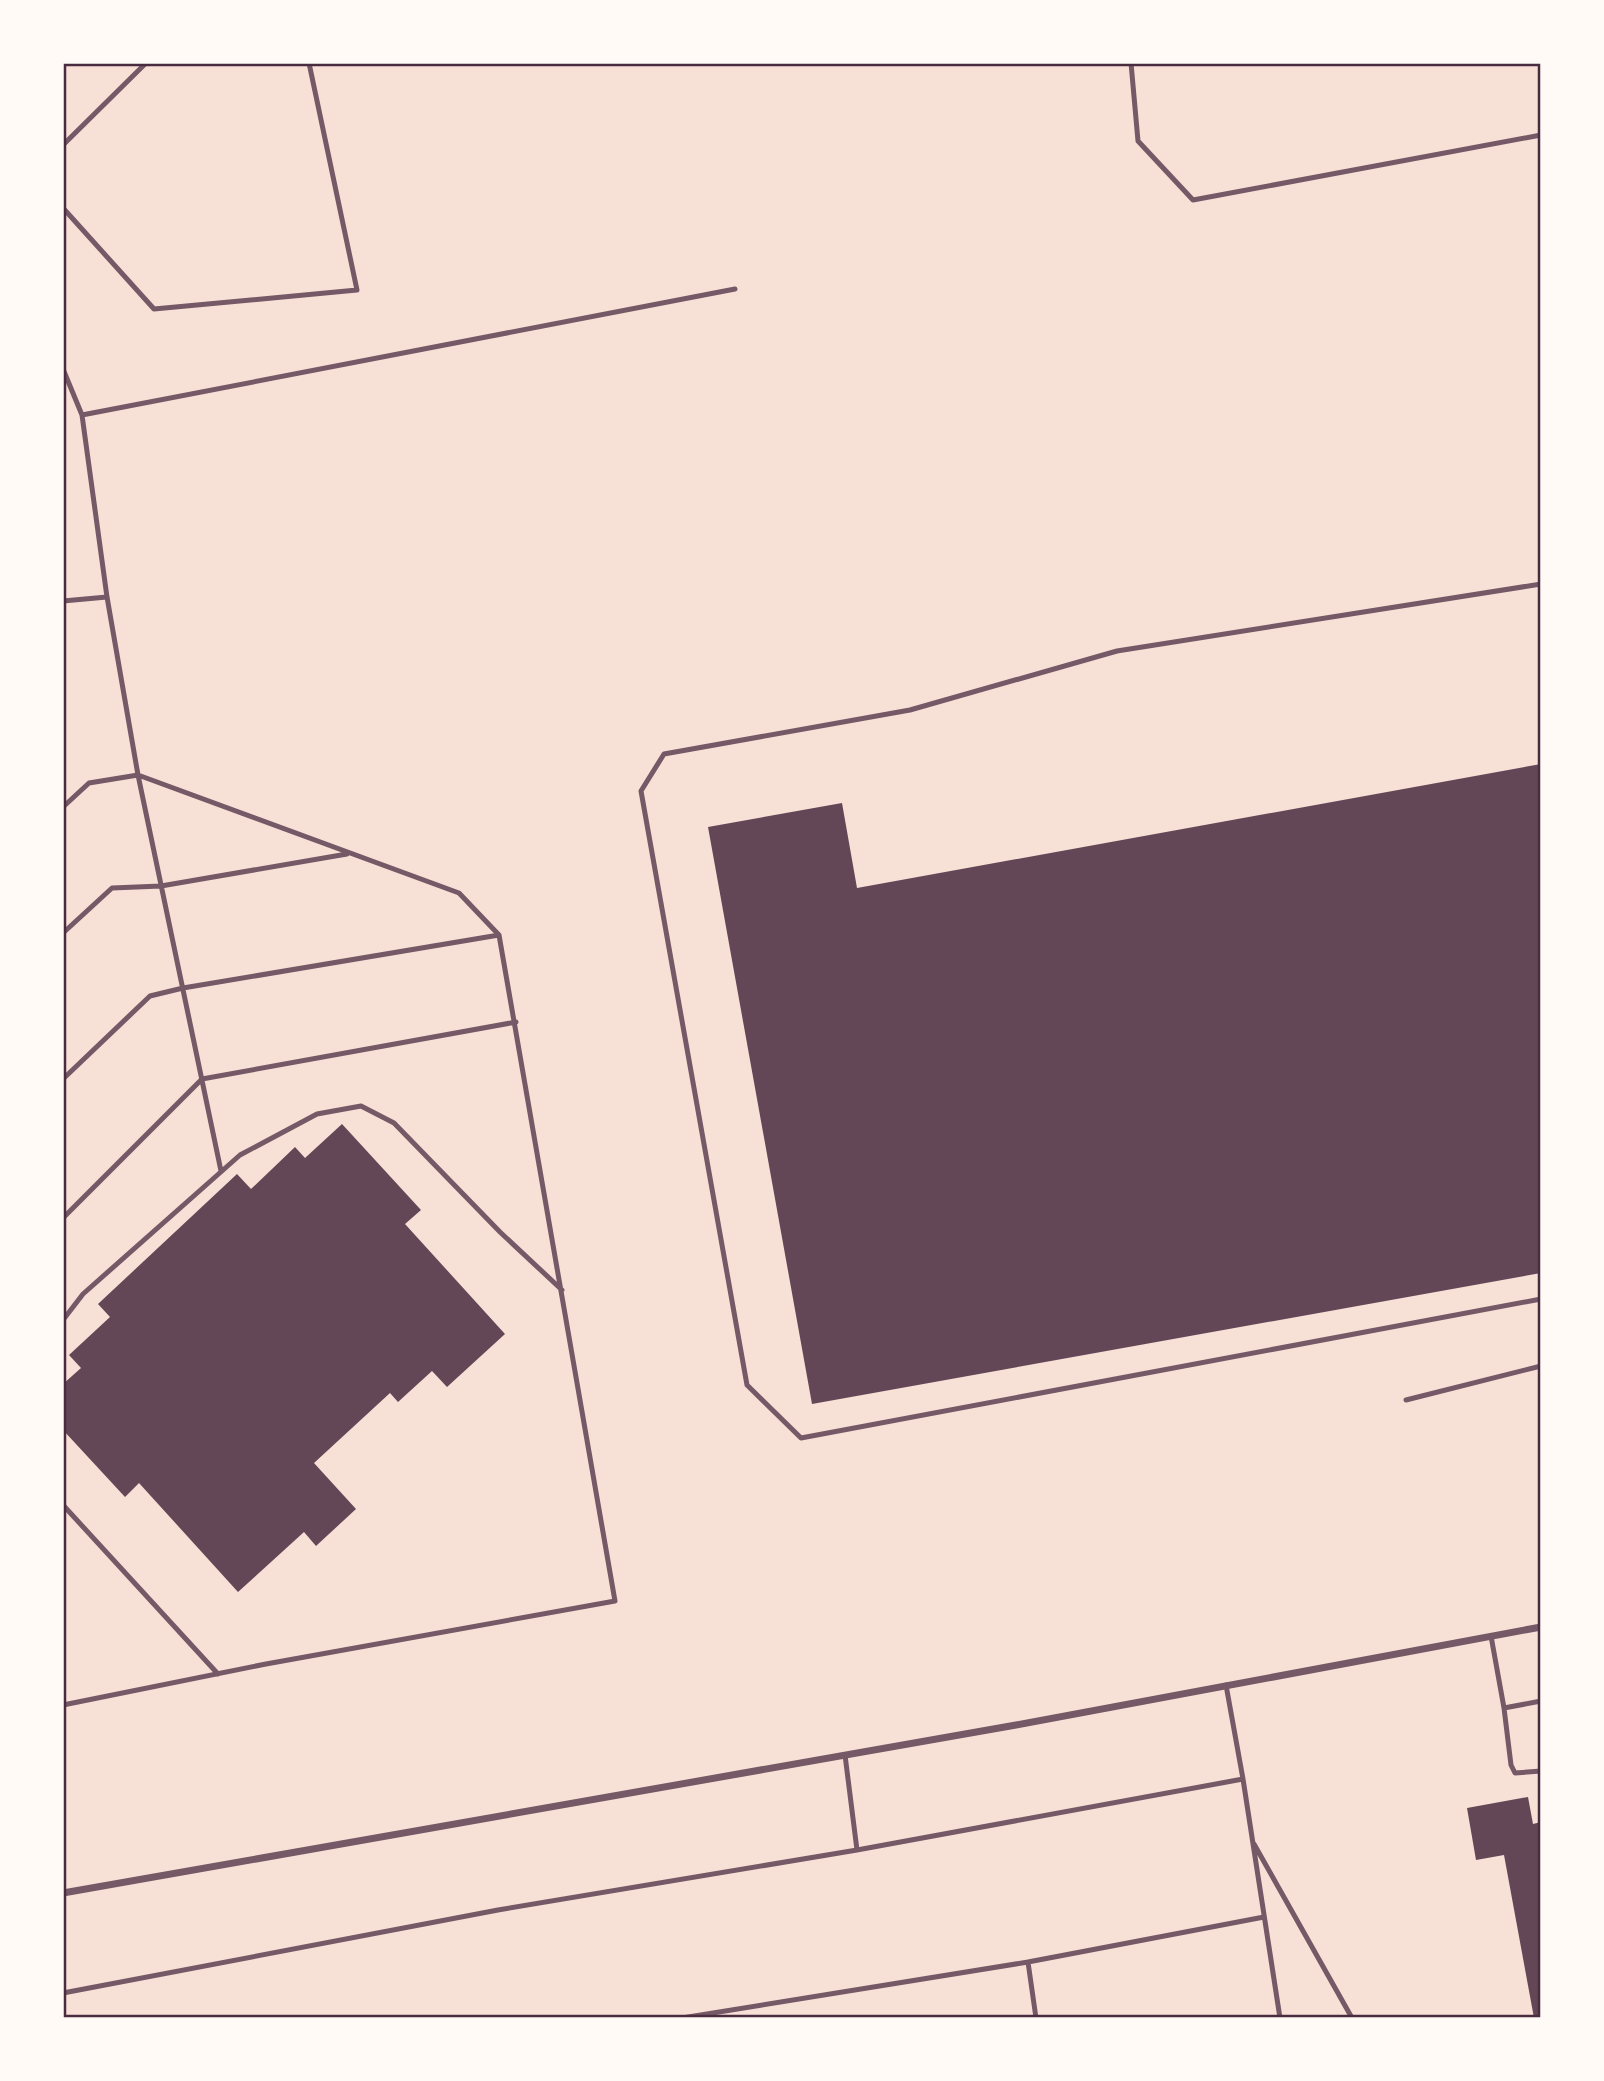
<svg xmlns="http://www.w3.org/2000/svg" width="1604" height="2081" viewBox="0 0 1604 2081" font-family="'Work Sans',sans-serif">
<rect width="100%" height="100%" fill="#f7e1d7"/>
<path fill="#644757" d="M1541,764V1273L812,1404L708,827L842,803L857,888Z
M342,1124L421,1210L405,1224L505,1334L447,1387L432,1371L398,1402L390,1393L314,1463L356,1509L316,1546L304,1532L238,1592L139,1483L125,1497L63,1430V1384L81,1368L69,1355L110,1317L98,1304L237,1174L251,1189L295,1147L305,1158Z
M1528,1797L1533,1824L1541,1822V2018H1534L1504,1855L1476,1860L1467,1808Z"/>
<g fill="none" stroke-linecap="round" stroke-linejoin="round">
<path stroke="#755966" stroke-width="5" d="M1131,63L1138,141L1193,200L1541,135
M63,145L146,63
M63,208L154,309L357,290L309,63
M63,369L82,415L107,597L138,775L459,893L499,935L615,1601L266,1664L63,1705
M82,415L735,289
M1541,584L1117,651L910,710L664,754L641,791L747,1385L801,1438L1541,1299
M63,601L107,597
M63,807L89,783L138,775L221,1171
M63,933L112,888L161,886L347,854
M63,1079L150,996L183,988L499,935
M63,1218L202,1079L516,1022
M63,1320L83,1294L240,1155L317,1114L361,1106L394,1123L500,1232L562,1290
M1406,1400L1541,1366
M63,1505L218,1674
M1491,1636L1504,1708L1541,1701
M1226,1685L1243,1779L1280,2018
M1504,1708L1511,1765L1515,1773L1541,1771
M845,1755L857,1850
M1254,1844L1352,2018
M63,1993L498,1910L857,1850L1243,1779
M682,2018L1028,1962
M1036,2018L1028,1962L1264,1917"/>
<path stroke="#755966" stroke-width="7" d="M63,1893L1016,1725L1541,1627"/>
</g>
<rect width="1604" height="2081" fill="none" stroke="#fffaf5" stroke-width="130"/>
<rect x="65" y="65" width="1474" height="1951" fill="none" stroke="#4a2c40" stroke-width="2.5"/>
</svg>
